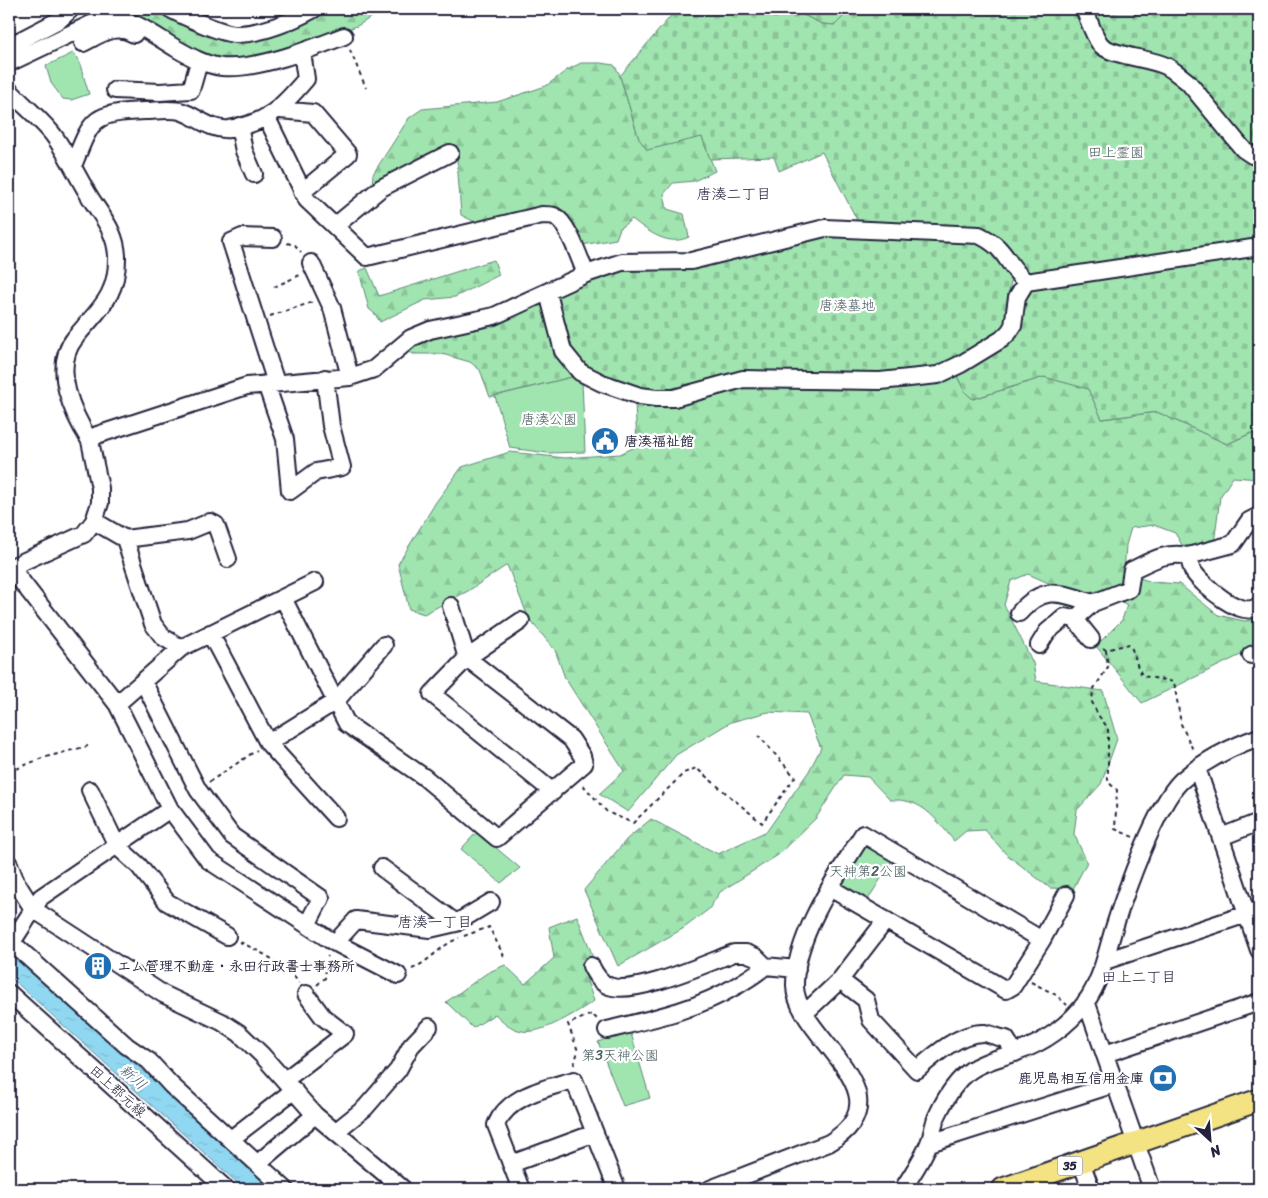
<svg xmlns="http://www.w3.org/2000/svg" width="1268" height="1198" viewBox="0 0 1268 1198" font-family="Sriracha,'Klee One',sans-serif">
<defs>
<pattern id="forest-firs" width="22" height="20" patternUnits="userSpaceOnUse" patternTransform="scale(1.25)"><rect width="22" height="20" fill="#a0e5b0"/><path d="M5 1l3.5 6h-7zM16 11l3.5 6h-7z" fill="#8ac498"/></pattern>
<pattern id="cemetery-stones" width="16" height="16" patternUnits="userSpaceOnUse" patternTransform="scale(1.25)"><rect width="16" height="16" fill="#a0e5b0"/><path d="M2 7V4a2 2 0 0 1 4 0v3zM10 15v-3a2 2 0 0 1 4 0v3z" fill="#8ac498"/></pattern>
<pattern id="water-ripples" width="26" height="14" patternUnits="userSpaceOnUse" patternTransform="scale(1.25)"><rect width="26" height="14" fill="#90d8f2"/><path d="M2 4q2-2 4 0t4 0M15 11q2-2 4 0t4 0" fill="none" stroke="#7cb9d0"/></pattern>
</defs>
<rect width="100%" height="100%" fill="#fff"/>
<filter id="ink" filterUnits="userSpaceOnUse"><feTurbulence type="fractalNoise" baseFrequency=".02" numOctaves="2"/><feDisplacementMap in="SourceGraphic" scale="10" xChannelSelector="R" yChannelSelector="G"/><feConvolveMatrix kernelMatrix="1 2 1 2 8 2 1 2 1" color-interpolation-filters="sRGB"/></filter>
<g filter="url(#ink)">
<path fill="url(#forest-firs)" stroke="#618476" d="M139,9H151L202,34L236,41L305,20L325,9H385L357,26L241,63L209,60L130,16Z
M791,9H846V14L835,25L822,24Z
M581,63H600L614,65L619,73L639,139L702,137L715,171L694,181L673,183L664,194L667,209L684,214L689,237C668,247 649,232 632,219L620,228L616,239L582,245L569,222L477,223L461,215L457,159L445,153L430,158L372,185L373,174L409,118L422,109L497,102L546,86L567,70Z
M494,260L499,275L455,297L425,300L380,322L375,314L369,309L359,271L367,268L379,296Z
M957,376L965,392L973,399L1044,377L1088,388L1102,419L1157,412L1227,444L1252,433L1259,436V479L1233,477L1220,497L1214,544L1199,552L1182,545L1175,533L1154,525L1131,528L1126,545L1124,573L1152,582L1179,584L1218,615L1244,621L1259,619V646L1142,703L1096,646L1122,620L1127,605L1118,600L1071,612L1053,585L1028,574L1011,581L1004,605L1033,663L1036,681L1103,691L1117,739L1101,784L1077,810L1074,834L1087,862L1073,889L1050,888L1006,854L985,830L966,831L954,841C935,818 922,798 890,800L868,777L844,775L816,818L778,855L720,892L709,909L684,928L618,966L584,890L627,839L651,819L718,854L767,831L809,771L821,748L807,714L768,712L731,722L676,755L628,812L599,794L624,771L565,678L555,650L529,619L507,565L468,591L424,614L409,609L398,564L436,502L462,467L510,452L565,458L620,454L637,446L635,402L745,385L918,383Z
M577,916L592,954L586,978L594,1001C577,1012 542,1035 522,1031C511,1029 502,1021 495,1014L473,1028L446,1002L487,973L505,965L525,984L554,958L549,927Z"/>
<path fill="url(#cemetery-stones)" stroke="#618476" d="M691,9H791L822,24L835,25L846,14V9H1259V436L1251,433L1227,444L1157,412L1102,419L1088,389L1044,377L973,399L965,392L957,376L1007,341L1024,297L1031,290L1028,271C1010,259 1008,237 986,229L858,222L822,152L779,171L774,157L710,159L702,137L647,150L639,139L620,76L675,11Z
M823,236L971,241L988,245L1003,264L1011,281L1007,301L1008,325L999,335L937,371L796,376L675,393L643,391L598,377H572L490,397L480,370L470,362L442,354H413L409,351L432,337L477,329L535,308L600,274Z"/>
<path fill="#a0e5b0" stroke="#618476" d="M73,53L78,58L89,94L71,100L63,99L51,83L46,66Z
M572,377L582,381L585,452L548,453L510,448L495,396Z
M477,832L520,868L501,883L461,849Z
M872,845L893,859L867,901L844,888L843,884L866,847Z
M630,1030L650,1098L623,1106L598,1042Z"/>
<path fill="url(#water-ripples)" stroke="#648fa9" d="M9,951L276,1189H244L9,976Z"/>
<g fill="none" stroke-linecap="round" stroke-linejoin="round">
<defs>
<path id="minor" d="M170,9C183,16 224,35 238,34C265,33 292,21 314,9
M1084,9C1089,20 1093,34 1100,44C1110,56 1150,58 1166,66C1174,70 1181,77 1188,82L1243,149L1252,155L1259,156
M83,43C101,34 115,23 134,34
M9,46L59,20L71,9
M9,63L108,16C134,19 155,36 177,49C191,57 205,65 222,67C258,70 311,49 344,36
M9,90C23,105 42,120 54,136C70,158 80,183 95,205C106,222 116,235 117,256C118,298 97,310 75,338C51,368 73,414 90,441
M115,90L160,92L191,90L199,62
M280,110L313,113L348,154L302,192
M267,118L307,200L367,257L542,215C545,215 551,215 554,216C568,222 580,260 586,274
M239,126L244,151L254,174
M73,166C92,118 92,113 145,111C157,111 172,108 183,112C197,117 212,131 229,129C268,123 282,107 306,79L302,52
M335,226L381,188L450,153
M273,238L242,237L231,242L276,383
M311,263L332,308L350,377
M548,293L563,351L580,372L602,383L640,396L656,398H674L743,379L880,381L938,375L961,364L1002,339L1009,332L1013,326L1017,297L1026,282
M266,384L285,439L290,491L316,472L342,467L331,426L325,378
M1259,516L1249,521L1233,544L1188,556C1190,561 1191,567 1193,571C1202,585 1244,622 1259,605
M94,521L125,539L188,531L210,522L216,525L228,559
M125,539L153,624L163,637L181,648
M9,568L84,534L94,521L100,503V488L90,441L97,435L247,386L350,377L374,369L411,338L430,330L494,316L586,274L622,262L691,261L825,228L979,235C1008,249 1004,262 1026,282L1259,247
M11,568L117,704L170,809L208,860L330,940L398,975
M283,598L347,724L424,777L497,838L584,764L582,756L571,739L467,658L451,606
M1019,613C1044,584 1060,593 1093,603
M521,621L467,658L432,694L553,792
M210,633L268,743L336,818
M1091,639L1075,619L1093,603L1129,589L1132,570C1151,561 1167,551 1188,556
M1039,645L1047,632L1065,617L1075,619
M1251,655L1259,652
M143,681L198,790L232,836L321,898L307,925
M117,704L181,648L315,582
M268,743L336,701L384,645
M1197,768L1259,950
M90,790L117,846L139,866L167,902L227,936
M1221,837L1259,822
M9,864L16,882L33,909L163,994L222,1022L239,1033L262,1055L315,1115L403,1189
M382,868L456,923
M9,940L127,1046L149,1061L171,1085L285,1189
M1042,940L1066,895
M335,943L356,920L430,929L456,923L491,902
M9,947L41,897L170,809
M1105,961L1259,910
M591,966C595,974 600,983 609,986C634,996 707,963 734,953H746L756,957L765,966L797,969
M840,980L866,1000L871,1020L917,1070C933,1056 960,1032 984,1033C991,1034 999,1038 1006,1039L1015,1053
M9,993L226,1189
M1086,1001L1152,1189
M805,1013L840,980L886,920
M607,1030C652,1019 696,1010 736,986C746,980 757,974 765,966
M1105,1054L1259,1002
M285,1080L345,1034L323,1017L306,994
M335,1132L365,1108L398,1070L411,1046L429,1027
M231,1139L294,1090
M930,1143L1115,1084
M1081,1162L1091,1189
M258,1163L315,1115
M511,1164L595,1133
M521,1189L496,1125C508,1096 546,1088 574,1080L617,1189
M710,1189L829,1143C911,1094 795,1036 795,986C794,937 838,874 863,834L1042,940L1013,986L1006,990L830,888
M903,1189C912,1174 923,1159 929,1143C933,1134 933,1123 938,1114C945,1099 957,1080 971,1070C986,1060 1001,1058 1017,1052C1044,1043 1069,1025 1086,1002C1102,979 1106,954 1114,928C1125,893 1156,805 1181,781C1203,761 1231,747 1259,737"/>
<path id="major" d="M1003,1189L1259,1100"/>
</defs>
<use href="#minor" stroke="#22223b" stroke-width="20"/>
<use href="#major" stroke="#22223b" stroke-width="25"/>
<path stroke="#22223b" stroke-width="2" stroke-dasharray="4 4" stroke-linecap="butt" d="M350,50L366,88
M287,243L295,245L301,252
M274,287L300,275
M270,316L313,302
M1103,648L1106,650L1129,644C1136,654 1135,666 1143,676L1174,682L1181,724L1194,752
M1106,650L1108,667L1093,690L1092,702L1098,715L1108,728V782L1117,790L1115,829L1133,837
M9,772L42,758L88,746
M209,782L257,750
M583,785L607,812L633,823L684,773L696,768L762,823L795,777L759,736
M464,936L489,927L504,956
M240,942C259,951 287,965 299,983
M412,969C430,961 441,945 459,938
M1031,982L1056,995L1067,1005
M317,985L325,978V963L328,956
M574,1065L578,1051L568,1024L592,1014L597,1019"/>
<use href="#minor" stroke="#fff" stroke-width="16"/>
<use href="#major" stroke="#f4e382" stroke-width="21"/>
</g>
</g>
<defs>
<symbol id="civic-disc" viewBox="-11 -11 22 22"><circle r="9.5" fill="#1f6fb2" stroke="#fff"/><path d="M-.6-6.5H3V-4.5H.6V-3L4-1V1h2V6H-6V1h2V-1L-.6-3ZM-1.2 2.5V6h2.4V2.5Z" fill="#fff"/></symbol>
<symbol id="building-disc" viewBox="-11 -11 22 22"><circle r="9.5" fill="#1f6fb2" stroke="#fff"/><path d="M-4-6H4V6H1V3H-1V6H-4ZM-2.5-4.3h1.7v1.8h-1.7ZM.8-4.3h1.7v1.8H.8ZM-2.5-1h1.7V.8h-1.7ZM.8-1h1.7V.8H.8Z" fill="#fff"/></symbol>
<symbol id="bank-disc" viewBox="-11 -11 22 22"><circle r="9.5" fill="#1f6fb2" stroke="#fff"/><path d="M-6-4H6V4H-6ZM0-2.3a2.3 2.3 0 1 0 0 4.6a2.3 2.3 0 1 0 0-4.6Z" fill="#fff"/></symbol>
</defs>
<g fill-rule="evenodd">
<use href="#civic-disc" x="589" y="425" width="32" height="32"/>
<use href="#building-disc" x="82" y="950" width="32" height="32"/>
<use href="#bank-disc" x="1147" y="1062" width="32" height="32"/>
</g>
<g text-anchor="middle" stroke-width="4.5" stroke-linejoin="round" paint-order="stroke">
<rect fill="#fff" stroke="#646476" stroke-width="1" x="1057.5" y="1156.5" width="25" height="19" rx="4"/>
<g font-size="12" font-weight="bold" fill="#22223b">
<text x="1070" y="1170">35</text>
</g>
<g font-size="14" fill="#485c5e" stroke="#fff">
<text x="1116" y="157">田上霊園</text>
<text x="847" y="310">唐湊墓地</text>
<text x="549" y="424">唐湊公園</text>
<text x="868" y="876">天神第2公園</text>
<text x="620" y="1060">第3天神公園</text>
</g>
<g font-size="14" font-weight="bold" fill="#22223b" stroke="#fff" text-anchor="start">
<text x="624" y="446">唐湊福祉館</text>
<text x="117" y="971">エム管理不動産・永田行政書士事務所</text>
<text x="1144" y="1083" text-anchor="end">鹿児島相互信用金庫</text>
</g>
<g font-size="14" fill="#22223b" stroke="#fff">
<text transform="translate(118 1091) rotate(42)" y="5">田上郡元線</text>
</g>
<g font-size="15" fill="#22223b" stroke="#fff">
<text x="734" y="199">唐湊二丁目</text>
<text x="435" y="927">唐湊一丁目</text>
<text x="1139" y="982">田上二丁目</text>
</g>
<g font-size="15" font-style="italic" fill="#435972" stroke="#fff">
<text transform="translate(133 1077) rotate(42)" y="5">新川</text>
</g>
</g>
<rect width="1268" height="1198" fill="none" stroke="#fff" stroke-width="30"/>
<rect x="15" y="15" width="1238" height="1168" fill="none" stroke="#22223b" stroke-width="2" filter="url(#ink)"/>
<g transform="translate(1210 1140) rotate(154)" stroke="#ffffff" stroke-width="4" paint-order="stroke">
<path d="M0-4L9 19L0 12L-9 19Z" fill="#22223b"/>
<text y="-8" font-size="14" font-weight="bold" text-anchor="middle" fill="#22223b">N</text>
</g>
</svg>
